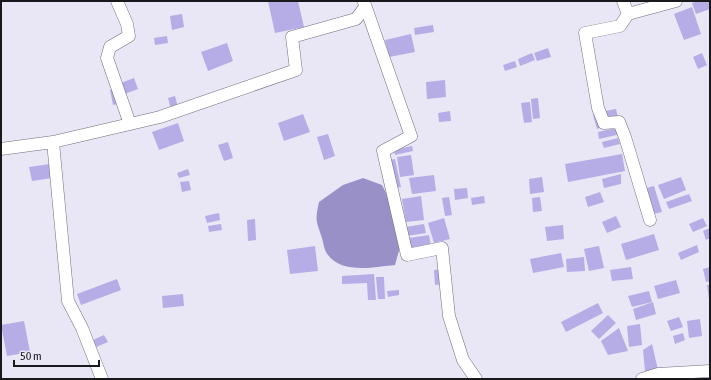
<svg xmlns="http://www.w3.org/2000/svg" width="711" height="380" viewBox="0 0 711 380" font-family="'Asap Condensed',sans-serif">
<rect width="100%" height="100%" fill="#e9e7f6"/>
<path fill="#9a90c8" d="M363,178L382,185L392,205L400,247L395,265C374,267 339,275 326,252C324,248 323,242 322,238C316,220 315,221 319,202L343,185Z"/>
<path fill="#b6ace6" d="M268,1H298L304,27L275,33Z
M699,1H710V9L696,14L692,3Z
M692,7L701,34L684,40L674,14Z
M182,14L184,27L172,30L170,16Z
M433,25L434,32L415,35L414,28Z
M411,34L415,52L389,57L385,40Z
M167,36L168,43L155,45L154,38Z
M227,43L233,61L208,71L201,52Z
M548,48L551,57L537,61L534,53Z
M532,53L535,60L520,66L518,59Z
M702,53L707,65L698,69L693,57Z
M515,61L517,67L505,71L503,65Z
M134,78L138,89L122,95L118,84Z
M445,80L446,97L427,99L426,82Z
M110,90H115L118,104L113,105Z
M175,96L178,107L171,109L168,98Z
M538,98L540,118L533,119L531,99Z
M530,102L532,122L524,123L521,103Z
M616,109L618,118L607,120L605,111Z
M450,111L451,121L439,122L438,113Z
M599,113L603,127L597,129L593,115Z
M303,114L310,132L284,141L278,123Z
M178,123L184,141L159,150L152,132Z
M620,127L621,134L599,139L598,132Z
M328,134L335,156L324,160L317,137Z
M618,138L620,144L604,148L602,142Z
M228,142L233,158L224,161L218,145Z
M412,146L413,151L395,155L394,150Z
M622,154L625,171L568,182L565,164Z
M411,155L414,175L400,177L397,157Z
M395,159L401,187L397,188L390,160Z
M50,164L52,178L32,181L29,167Z
M188,169L190,175L179,178L177,173Z
M621,174V184L604,188L602,179Z
M434,175L436,191L412,194L409,178Z
M542,177L544,192L530,194L529,179Z
M681,177L686,190L664,199L658,185Z
M189,181L191,190L182,192L180,182Z
M654,186L662,212L645,216L639,190Z
M467,188L468,198L455,200L454,189Z
M600,192L604,202L588,207L585,197Z
M689,194L692,201L669,209L666,202Z
M421,196L424,220L406,222L402,199Z
M484,196L485,203L472,205L471,198Z
M449,197L452,215L445,216L442,198Z
M540,197L542,211L533,212L532,198Z
M219,213L220,220L207,223L205,216Z
M616,216L621,227L607,233L602,222Z
M444,218L450,239L434,243L428,223Z
M703,218L707,226L693,232L689,224Z
M255,219L256,240L248,241L247,220Z
M221,224L222,230L209,232L208,226Z
M424,224L426,233L407,236L406,227Z
M563,225L564,239L547,241L545,227Z
M710,228V238L706,240L703,231Z
M654,234L659,250L626,260L621,244Z
M429,235L431,246L410,249L409,238Z
M697,245L699,252L681,260L678,253Z
M315,246L318,271L290,274L287,250Z
M599,246L604,268L589,271L584,249Z
M561,253L564,267L533,273L530,259Z
M584,257L585,271L567,272L566,259Z
M631,267L633,279L612,281L610,270Z
M710,267V281L706,282L703,269Z
M442,269L444,284L435,285L434,270Z
M374,274L376,300H368L367,283L342,284V276Z
M376,277H384L385,299H378Z
M117,279L121,290L81,305L77,294Z
M676,280L680,293L658,299L654,286Z
M707,285H710V299H709Z
M399,290V295L388,297L387,291Z
M649,291L652,302L632,307L628,296Z
M183,294L184,306L163,308L162,296Z
M653,302L656,314L636,320L633,309Z
M598,303L603,313L566,332L561,322Z
M608,315L616,323L599,339L591,331Z
M679,317L683,327L671,331L667,321Z
M700,319L702,336L689,338L687,321Z
M24,321L30,352L7,356L1,325Z
M640,324L642,345L629,347L627,326Z
M619,328L628,351L608,355L601,341Z
M683,333L685,340L675,344L673,336Z
M104,335L108,342L96,347L93,340Z
M652,344L658,370L645,371L643,350Z"/>
<g fill="none" stroke-linecap="round" stroke-linejoin="round">
<defs>
<path id="minor" d="M117,1L127,24L129,36L110,47L107,58L130,124
M623,1L628,14
M364,2L411,136L383,151L407,255L442,248L449,316L463,360L476,379
M1,149L53,142
M650,220L625,137L619,122L604,123L598,108L585,33L620,26L628,14L676,1
M102,379L82,328L68,301L53,142L160,117L296,70L292,37L356,19L365,7
M642,379L658,374L710,371"/>
</defs>
<use href="#minor" stroke="#706e7b" stroke-width="13"/>
<use href="#minor" stroke="#fff" stroke-width="12"/>
</g>
<rect width="711" height="380" fill="none" stroke="#19181d" stroke-width="4"/>
<path d="M14 360v6h85v-6" fill="none" stroke="#19181d" stroke-width="2"/>
<text x="20" y="360" font-size="12" fill="#19181d" stroke="#e9e7f6" stroke-width="3" paint-order="stroke">50 m</text>
</svg>
